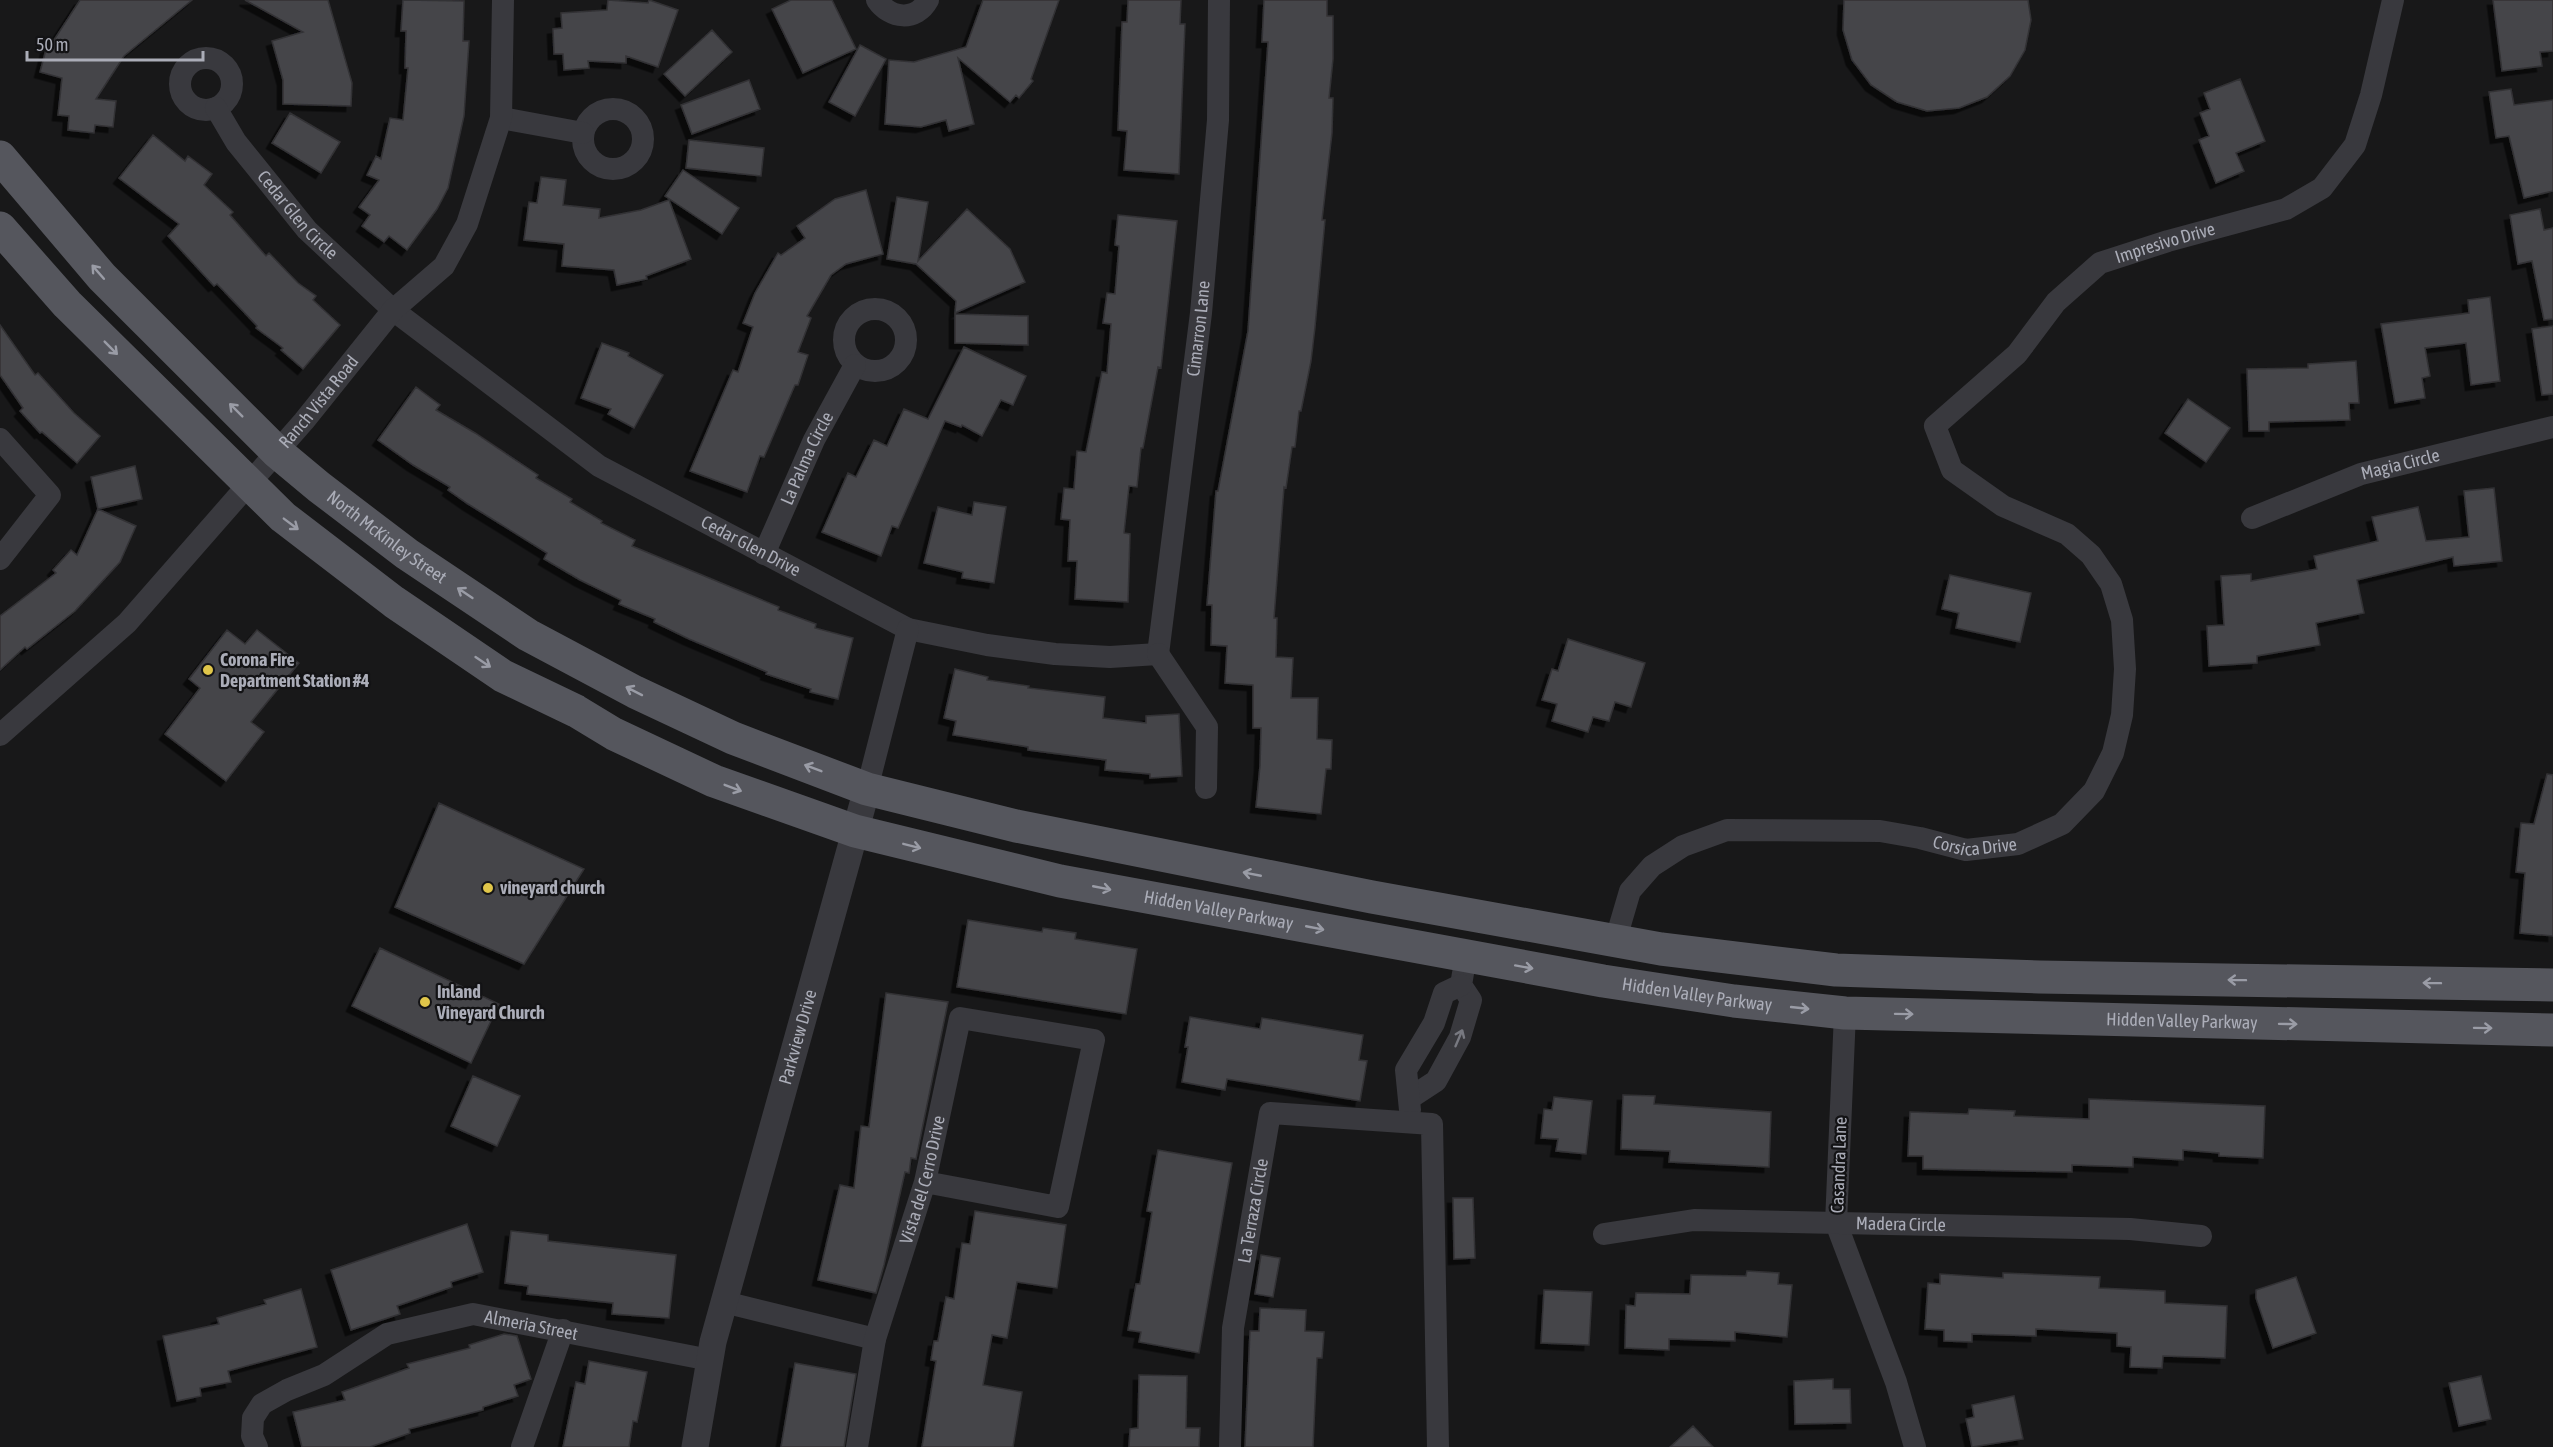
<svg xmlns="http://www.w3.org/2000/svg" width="2553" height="1447" viewBox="0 0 2553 1447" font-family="'Asap Condensed',sans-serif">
<defs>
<filter id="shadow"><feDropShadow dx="-5.5" dy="5.5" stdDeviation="0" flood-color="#0009"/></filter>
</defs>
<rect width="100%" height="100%" fill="#181819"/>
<path fill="#454549" stroke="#333235" stroke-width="1.5" filter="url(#shadow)" d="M80,0H192L124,56L96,99L116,101L113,127L95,125L94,133L68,130L69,116L58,115L62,78L40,72L48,42L52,43Z
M245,0H328L352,83L351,106L283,104V80L272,41L303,32Z
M403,0L464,1L463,41H469L464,116L448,188L437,209L407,250L389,236L384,242L362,226L370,215L359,207L379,180L367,175L376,156L381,159L390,118L403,120L408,68H405L406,31H401Z
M608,0L648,3L649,0L678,10L658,67L626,56V63L588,61L589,68L564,70L563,54H554L553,29L562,28L561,13L607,10Z
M791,0H832L856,49L803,73L772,9Z
M983,0H1059L1031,79L1033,81L1019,98L1016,95L1010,102L958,58L974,124L949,131L946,120L921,127L885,124L889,60L914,62L966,47Z
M1128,0H1181L1180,24H1185L1179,174L1124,170L1127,131L1118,130L1122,22H1127Z
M1264,0H1327V16H1333V59L1329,98H1333L1332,133L1322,220H1325L1315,327L1311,361L1301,411H1299L1295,447H1292L1286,488L1284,487L1274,618H1277L1276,657L1293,658L1291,698H1318L1317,739L1332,740L1331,769H1326L1321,814L1256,807L1260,766L1261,728H1253V685L1225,683L1227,646L1211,645L1212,605H1207L1216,491H1218L1248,331L1268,42H1262Z
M1844,0H2028L2031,20L2025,50L2010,76L1987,97L1959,108L1927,111L1897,102L1871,85L1852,60L1843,30Z
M2493,0H2553V51L2540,52L2542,66L2502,71Z
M712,30L732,52L685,96L664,74Z
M860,45L886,59L855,116L829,102Z
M2240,79L2265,141L2236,153L2244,171L2216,183L2199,140L2209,136L2200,113L2210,109L2204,93Z
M749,80L760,109L692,134L681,105Z
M2511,89L2514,105L2553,100V191L2524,198L2509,136L2496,138L2489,92Z
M290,113L340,142L321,173L272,143Z
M153,135L185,161L188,156L212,174L204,185L233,212L230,215L266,256L269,253L298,283L316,296L313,300L340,325L303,369L281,350L283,348L256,328L257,326L217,284L214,286L168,236L179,224L119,178Z
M689,140L764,148L761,176L686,168Z
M683,170L739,208L722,234L665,196Z
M541,177L566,180L563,205L600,209L599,218L641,210L669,200L691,259L646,276L647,279L617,285L614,270L562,266L564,244L524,240L529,202L537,203Z
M866,190L883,254L846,264L831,275L807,316L811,318L798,352L808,355L798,385H795L764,457L760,456L747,492L690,471L733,370L738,372L753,327L743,323L755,293L778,253L781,255L805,238L797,226L835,199Z
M897,197L928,202L918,261L967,209L1010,249L1025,282L955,313L956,301L916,264L887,259Z
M2540,209L2544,230L2553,228V319L2544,320L2532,261L2518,264L2510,215Z
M1118,215L1177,221L1161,368L1158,367L1143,448H1141L1137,487L1129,486L1124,533L1130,534L1128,602L1075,599L1077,561H1068L1070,520L1061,519L1064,488L1074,489L1077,451L1086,452L1102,372L1107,373L1111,324L1103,323L1107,293L1115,294L1119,246L1115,245Z
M2490,297L2500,381L2471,385L2466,343L2425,348L2430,376L2422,378L2425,398L2395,403L2381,324L2469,313L2468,300Z
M955,314L1028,316V345L955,343Z
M0,325L35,375L38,373L74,413L100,436L77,463L42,432L40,433L20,411L23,408L0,375Z
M2553,326V394L2542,395L2532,329Z
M602,343L629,353L628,356L663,375L634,428L608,414L611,409L581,398Z
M964,347L1026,376L1013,405L1001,400L982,436L962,425L961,427L945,421L898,528L892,526L881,556L822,532L848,473L856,477L874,440L887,446L904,409L928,419Z
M2356,361L2359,403H2349L2350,420L2269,422V431H2249L2247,369L2308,368V364Z
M416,387L440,405L436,410L475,433L538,475L536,478L572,499L570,502L602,521L601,523L635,540L632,546L779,607L778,610L816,624L815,628L853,638L838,699L810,692L811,689L766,674L767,672L689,639L654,622L655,619L619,604L621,600L580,580L544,559L547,553L468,504L448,490L450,487L413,465L378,440Z
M2188,399L2230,428L2206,462L2165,433Z
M135,466L142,499L98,509L91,477Z
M2494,488L2502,561L2454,566L2453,557L2357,580L2364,613L2316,623L2320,645L2257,656V663L2209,666L2207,626L2224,625L2221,576L2251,574V581L2317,569L2314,556L2378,541L2372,517L2418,507L2426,541L2469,537L2464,491Z
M974,502L1006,507L994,583L962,578L963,572L924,563L938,507L972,515Z
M98,509L136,526L120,562L75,611L27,649L25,647L0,670V616L56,573L53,570L71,550L77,555Z
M1950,575L2031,593L2020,642L1956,628L1959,613L1942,609Z
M227,630L245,644L257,630L299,663L251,722L264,732L226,781L165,734L200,688L189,679Z
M1568,639L1645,663L1631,707L1615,702L1609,721L1593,717L1588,732L1552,721L1557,704L1542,700L1552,669L1558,671Z
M955,669L988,677L987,680L1029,686L1028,688L1105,697L1103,718L1146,723V716L1179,714L1182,776L1150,778V774L1105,770L1106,760L1028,750V747L953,735L956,721L944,718Z
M2547,774L2553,775V936L2520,933L2525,873L2516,872L2521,823L2534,824Z
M439,803L584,869L524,964L395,907Z
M968,920L1042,932L1043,928L1076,933L1075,939L1137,949L1126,1014L957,987Z
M380,948L499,1004L471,1063L352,1006Z
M886,993L948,1002L916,1159L911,1158L909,1173L905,1172L884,1265L876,1293L818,1280L840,1185L854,1188L861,1126L869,1127Z
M1190,1017L1260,1029L1262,1018L1363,1035L1359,1060L1367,1061L1360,1101L1227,1079L1225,1090L1182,1082L1188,1047H1185Z
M473,1076L520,1096L497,1146L451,1126Z
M1623,1095L1655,1096L1654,1104L1771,1112L1769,1167L1669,1162L1670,1151L1621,1149Z
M1554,1097L1592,1101L1586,1154L1556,1151L1558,1139L1541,1138L1544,1109L1552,1110Z
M2089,1099L2265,1106L2263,1158L2219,1156V1153L2183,1150V1160L2133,1157V1167L2072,1165V1172L1923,1169V1156H1908L1910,1112L1968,1114L1969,1109L2015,1111L2014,1116L2089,1119Z
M1158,1150L1232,1163L1199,1353L1139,1342L1141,1332L1128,1330L1136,1284H1140L1152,1212L1147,1211Z
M1453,1198H1473L1475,1258L1454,1259Z
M975,1211L1066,1225L1057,1288L1017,1282L1007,1338L992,1335L983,1385L1022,1392L1013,1447H922L936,1361L931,1360L934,1341H938L946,1297L954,1299L962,1243L970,1244Z
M467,1224L483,1272L451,1282L452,1287L397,1306L400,1314L351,1330L331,1270Z
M511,1231L548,1235V1241L676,1255L669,1318L612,1314L613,1303L527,1294L528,1286L505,1283Z
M1261,1255L1280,1258L1273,1297L1255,1294Z
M1747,1271L1779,1273L1778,1284L1792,1285L1787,1337L1735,1332V1341L1669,1339V1350L1625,1348L1626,1305L1635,1306L1636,1293L1690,1294L1691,1275L1746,1276Z
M2003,1273L2100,1277L2099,1288L2165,1291V1303L2227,1306L2225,1358L2163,1356L2162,1368L2130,1367L2131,1347L2117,1346V1333L2036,1329V1336L1972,1334V1342L1944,1341V1330L1925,1329L1928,1283L1940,1284V1274L2003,1278Z
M2296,1277L2316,1333L2273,1348L2256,1298V1290Z
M301,1289L317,1347L228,1371L231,1382L200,1388L201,1396L177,1401L163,1336L219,1324L217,1318L266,1304L264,1300Z
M1544,1290L1592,1292L1589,1345L1541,1343Z
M1260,1308L1306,1310L1305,1331L1324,1332L1322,1358H1317L1313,1447H1245L1250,1331H1259Z
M504,1334L517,1336L531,1379L514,1385L518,1396L483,1407V1410L409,1429L410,1433L370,1447H302L293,1412L345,1400L342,1392L409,1368L407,1364L470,1348L469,1345Z
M589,1361L647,1372L637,1422L633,1421L629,1447H563L576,1382L585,1384Z
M795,1363L856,1374L844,1447H781Z
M1139,1375L1187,1376L1186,1428H1200L1199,1447H1129L1130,1429L1138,1428Z
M2481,1376L2491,1419L2459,1426L2449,1383Z
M1833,1379V1389H1850L1851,1423L1795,1424L1794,1381Z
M2014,1396L2023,1439L1972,1447L1966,1419L1974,1417L1972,1405Z
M1693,1426L1713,1447H1670Z"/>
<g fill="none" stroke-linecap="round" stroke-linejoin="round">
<g stroke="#39393e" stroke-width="22">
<path d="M877,0C890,19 916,22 928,0"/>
<circle cx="206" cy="84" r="26"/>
<path id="s1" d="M216,108L236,142L307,230L393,310L599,466L908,629L987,645L1055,654L1110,657L1158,654"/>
<circle cx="613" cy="139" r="30"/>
<path d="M501,118L583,133"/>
<circle cx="875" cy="340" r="31"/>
<path d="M0,439L50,495L0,559"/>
<path id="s2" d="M2252,518L2361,474L2553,427"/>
<path id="s3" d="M764,554L814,440L855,365"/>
<path id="s4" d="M1158,654L1201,313L1218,120L1219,0"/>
<path d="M1158,654L1207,727L1206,788"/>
<path id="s5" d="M0,735L127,623L304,421L393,310L444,266L467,224L501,118L503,0"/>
<path d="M867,789L908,629"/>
<path id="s6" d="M1615,942L1630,891L1652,866L1683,846L1727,830L1880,831L1920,838L1966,850L2018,844L2062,824L2094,791L2113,753L2122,715L2125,669L2122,620L2111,584L2091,555L2067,534L2003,506L1952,470L1935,426L2017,354L2056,302L2100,263L2168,241L2286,209L2322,188L2355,145L2371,95L2393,0"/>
<path d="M1845,1013L1836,1223L1896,1382L1915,1447"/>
<path d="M1410,1098L1436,1081L1460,1037L1471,1000L1461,985L1466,956"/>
<path d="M1410,1110L1406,1070L1434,1023L1444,993L1461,985"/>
<path id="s7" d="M1604,1234L1694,1220L2130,1229L2201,1236"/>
<path d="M724,1302L875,1339"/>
<path id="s8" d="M257,1447L252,1436L253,1418L262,1404L287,1390L324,1375L387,1334L473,1314L710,1360"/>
<path d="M522,1447L563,1330"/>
<path id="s9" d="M857,1447L875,1339L925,1182L960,1018L1094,1040L1058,1207L925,1182"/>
<path id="s10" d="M1230,1447L1233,1328L1270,1113L1432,1124L1438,1447"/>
</g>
<path stroke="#39393e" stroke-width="27" id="s11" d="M695,1447L713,1342L867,789"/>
<g stroke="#55565d" stroke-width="33">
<path id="s12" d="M0,157L102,277L277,452L319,487L407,554L528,635L635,692L733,738L867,789L1016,826L1372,897L1661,949L1836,970L2039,977L2553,985"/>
<path id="s13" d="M0,228L67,304L283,517L394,602L503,676L576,711L614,734L714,781L855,831L1060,881L1603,981L1734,1001L1845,1013L2553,1030"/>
</g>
</g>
<defs><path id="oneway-shaft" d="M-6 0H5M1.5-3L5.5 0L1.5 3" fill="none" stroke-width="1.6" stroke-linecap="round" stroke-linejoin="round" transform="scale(1.5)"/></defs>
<g stroke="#9a9ca6">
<use href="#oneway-shaft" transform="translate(98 272) rotate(-131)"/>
<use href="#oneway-shaft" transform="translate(111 348) rotate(45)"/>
<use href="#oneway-shaft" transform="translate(236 410) rotate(-135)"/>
<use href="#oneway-shaft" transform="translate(291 524) rotate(37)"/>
<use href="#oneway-shaft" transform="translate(465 593) rotate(-146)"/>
<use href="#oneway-shaft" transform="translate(483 662) rotate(34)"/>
<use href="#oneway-shaft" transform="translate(634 691) rotate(-153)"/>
<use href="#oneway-shaft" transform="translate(813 768) rotate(-159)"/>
<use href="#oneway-shaft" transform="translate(733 788) rotate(21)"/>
<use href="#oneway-shaft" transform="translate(912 846) rotate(14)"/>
<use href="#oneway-shaft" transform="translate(1252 874) rotate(-169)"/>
<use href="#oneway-shaft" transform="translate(1102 888) rotate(11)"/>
<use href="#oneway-shaft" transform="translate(1315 928) rotate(11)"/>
<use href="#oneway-shaft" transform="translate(1524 967) rotate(10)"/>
<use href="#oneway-shaft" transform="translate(2237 980) rotate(-179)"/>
<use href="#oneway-shaft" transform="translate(2432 983) rotate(-179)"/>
<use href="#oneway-shaft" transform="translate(1800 1008) rotate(6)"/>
<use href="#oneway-shaft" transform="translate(1904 1014) rotate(1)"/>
<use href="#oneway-shaft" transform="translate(2288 1024) rotate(1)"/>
<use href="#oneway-shaft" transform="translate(2483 1028) rotate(1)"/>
</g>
<use stroke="#787981" href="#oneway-shaft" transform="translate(1459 1038) rotate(-67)"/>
<g fill="#e0c64a" stroke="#131315" stroke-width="2">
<circle cx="208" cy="670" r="6"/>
<circle cx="488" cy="888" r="6"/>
<circle cx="425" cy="1002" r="6"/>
</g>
<g text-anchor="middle" stroke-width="4.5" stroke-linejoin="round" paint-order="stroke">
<g font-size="18" fill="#abadb8" stroke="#131315">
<text dy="6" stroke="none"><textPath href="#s1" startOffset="135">Cedar Glen Circle</textPath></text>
<text dy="6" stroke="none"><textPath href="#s6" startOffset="1320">Impresivo Drive</textPath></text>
<text dy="6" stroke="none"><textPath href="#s4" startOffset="328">Cimarron Lane</textPath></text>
<text dy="6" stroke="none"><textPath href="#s5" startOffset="462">Ranch Vista Road</textPath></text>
<text dy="6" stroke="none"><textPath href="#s3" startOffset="105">La Palma Circle</textPath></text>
<text dy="6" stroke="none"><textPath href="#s2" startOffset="158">Magia Circle</textPath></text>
<text dy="6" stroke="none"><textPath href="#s12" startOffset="544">North McKinley Street</textPath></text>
<text dy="6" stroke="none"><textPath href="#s1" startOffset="700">Cedar Glen Drive</textPath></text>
<text dy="6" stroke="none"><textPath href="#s6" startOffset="420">Corsica Drive</textPath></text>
<text dy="6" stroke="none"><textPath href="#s13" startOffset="1434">Hidden Valley Parkway</textPath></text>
<text dy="6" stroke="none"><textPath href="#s13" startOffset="1920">Hidden Valley Parkway</textPath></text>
<text dy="6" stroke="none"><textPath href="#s13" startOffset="2406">Hidden Valley Parkway</textPath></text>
<text dy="6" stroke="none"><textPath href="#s11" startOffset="423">Parkview Drive</textPath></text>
<text transform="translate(1839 1165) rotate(-88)" y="6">Casandra Lane</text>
<text dy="6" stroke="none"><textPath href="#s9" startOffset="276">Vista del Cerro Drive</textPath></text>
<text dy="6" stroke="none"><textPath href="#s10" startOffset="238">La Terraza Circle</textPath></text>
<text dy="6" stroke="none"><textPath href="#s7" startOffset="298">Madera Circle</textPath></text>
<text dy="6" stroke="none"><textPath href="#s8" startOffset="338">Almeria Street</textPath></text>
</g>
<g font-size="18" font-weight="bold" fill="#abadb8" stroke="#131315" text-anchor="start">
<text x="220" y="666">Corona Fire<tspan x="220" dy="21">Department Station #4</tspan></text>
<text x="500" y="894">vineyard church</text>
<text x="437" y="998">Inland<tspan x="437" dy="21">Vineyard Church</tspan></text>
</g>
</g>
<path d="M27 51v9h176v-9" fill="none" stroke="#abadb8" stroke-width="3"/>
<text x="36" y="51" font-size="18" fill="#abadb8" stroke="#131315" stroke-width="4.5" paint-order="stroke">50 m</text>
</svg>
